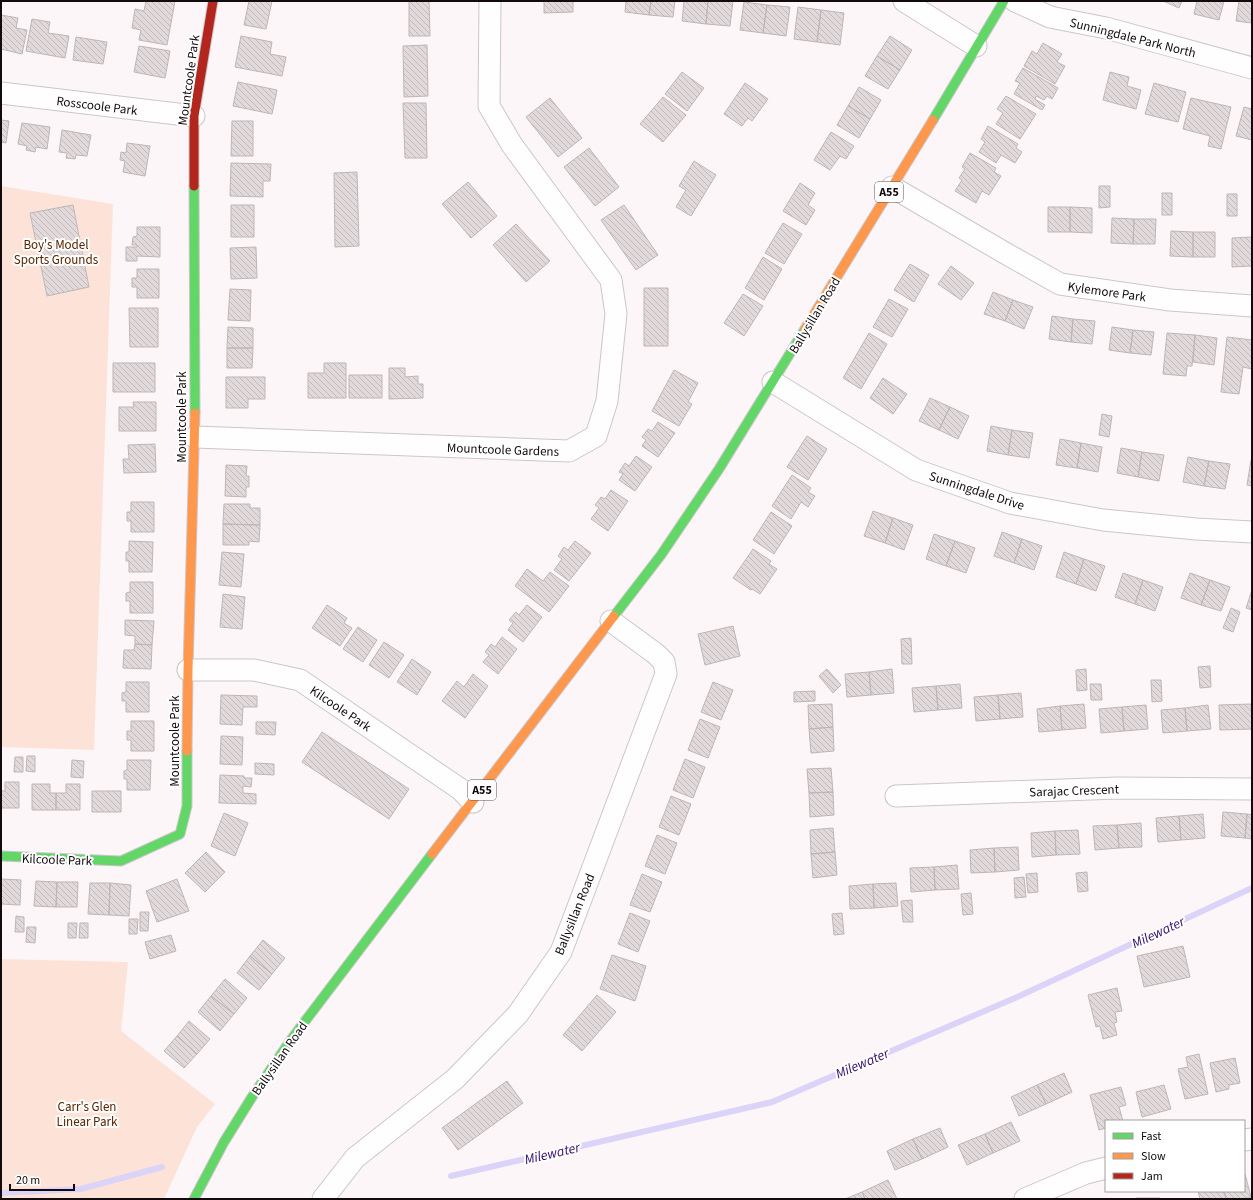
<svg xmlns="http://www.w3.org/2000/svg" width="1253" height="1200" viewBox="0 0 1253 1200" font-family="'Source Sans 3',sans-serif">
<defs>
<pattern id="building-back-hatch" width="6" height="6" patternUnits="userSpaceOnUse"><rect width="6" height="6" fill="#e2d9db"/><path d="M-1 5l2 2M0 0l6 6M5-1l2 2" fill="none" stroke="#c1b9bb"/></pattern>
</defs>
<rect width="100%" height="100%" fill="#fcf6f9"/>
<path fill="#fde3d7" d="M1,186L113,204L94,750L1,747Z
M1,959L128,962L121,1031L215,1104L197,1127L164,1199H1Z"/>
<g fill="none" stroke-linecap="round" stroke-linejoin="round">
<path stroke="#dbd4f8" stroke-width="6" d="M451,1176L772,1102L1015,998L1252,888
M1,1193L81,1189L162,1167"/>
</g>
<path fill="url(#building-back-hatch)" stroke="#beb6b6" d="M146,1H175L167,45L139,40L141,30L132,28L135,9L144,11Z
M249,1H272L266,29L244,25Z
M409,1H429L430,36H409Z
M544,1H573V12L544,13Z
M626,1H651L649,15L625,12Z
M651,1H675L673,17L649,15Z
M684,1H708L706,24L682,21Z
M708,1H733L730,26L706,24Z
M1163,1H1182L1179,8Z
M1197,1H1224L1219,20L1194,14Z
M1239,1H1252V23L1236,21Z
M744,2L767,5L763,33L740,30Z
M767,5L790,7L786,36L763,33Z
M798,7L821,10L817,42L794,39Z
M821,10L844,13L840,45L817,42Z
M1,15L18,18L16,28L27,30L22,54L1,49Z
M32,19L50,22L48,33L69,36L65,58L26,51Z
M241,36L272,42L270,54L286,57L282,76L235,67Z
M890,36L912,50L900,70L877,56Z
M76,37L107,42L103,64L73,60Z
M1043,43L1062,54L1057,62L1065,66L1055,84L1024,66L1032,51L1037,54Z
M427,45L428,96L404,97L403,46Z
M139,46L170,51L165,78L134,72Z
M877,56L900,70L888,89L865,76Z
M1023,68L1058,88L1052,99L1047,96L1044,100L1036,96L1035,99L1045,105L1042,110L1014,94L1020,83L1015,81Z
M682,72L704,88L687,111L665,94Z
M1110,72L1129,77L1127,86L1141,90L1136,109L1103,100Z
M238,82L277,90L272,114L233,106Z
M745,83L768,99L752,121L748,118L742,126L724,114Z
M1154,83L1186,92L1178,122L1145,114Z
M859,87L881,100L870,119L848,106Z
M1006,96L1036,114L1020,139L996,124L1003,113L997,109Z
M663,97L686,115L663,142L640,124Z
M550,98L582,138L558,157L526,117Z
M1191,98L1231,107L1221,149L1208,146L1210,136L1183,129Z
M403,103H426L427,158H405Z
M848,106L870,119L859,138L837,125Z
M1244,107L1252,109V140L1236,136Z
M1,120L9,121L6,143L1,142Z
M232,121H253V156H231Z
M22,123L50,127L47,149L36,147L35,152L26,150L27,146L18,144Z
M988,126L1018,144L1016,148L1022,152L1015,163L1001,155L996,163L979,152L985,142L981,139Z
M62,130L91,135L87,156L76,155L75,159L66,158L67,153L59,152Z
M831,132L854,146L846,159L840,156L830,170L814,160Z
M127,143L150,146L145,176L123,172L125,161L120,160L121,152L126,153Z
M589,148L619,187L595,206L564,167Z
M970,153L996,168L994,172L1001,176L989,195L982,191L976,203L955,191L962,180L959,178L965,169L962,167Z
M694,161L716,175L691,216L676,207L686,190L679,186Z
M231,163L271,164L270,181H263V197L230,196Z
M357,172L359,246L335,247L334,173Z
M468,182L497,216L471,238L442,204Z
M800,183L815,193L808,205L815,210L806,225L783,211Z
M1099,186H1110V207L1099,208Z
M1162,193H1172V215H1162Z
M1227,194H1237V216H1227Z
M73,205L89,287L47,296L30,213Z
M231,205H254V237H231Z
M624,205L658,255L636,270L601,220Z
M1048,207H1070V232H1048Z
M1070,207L1092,208V233L1070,232Z
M1112,218L1134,219L1133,244L1111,243Z
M1134,219H1156L1155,244H1133Z
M783,223L802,234L784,264L765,253Z
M516,224L550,261L526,282L493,245Z
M137,227H160V257L137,256V261H126V247H137V245H132L133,237L137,236Z
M1171,231L1193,232V257L1170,256Z
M1193,232H1215V257H1193Z
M1252,237V266L1232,267V238Z
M256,247L257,278L231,279L230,248Z
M763,257L782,269L764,300L745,288Z
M910,264L929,275L914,302L894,290Z
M951,266L974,283L961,300L938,284Z
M137,269H159V298H137V287H132V278H137Z
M644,288H668V346H644Z
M230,289L251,290L250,321L228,320Z
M993,292L1013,300L1005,321L984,314Z
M743,294L763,306L744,336L724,323Z
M889,299L908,309L892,337L873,327Z
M1013,300L1033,307L1024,329L1005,321Z
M129,308H158V347H130Z
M1052,316L1073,319L1071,342L1049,339Z
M1073,319L1095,321L1092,344L1071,342Z
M228,327L253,328V348H227Z
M1112,327L1133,330L1130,353L1109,350Z
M1133,330L1154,332L1151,355L1130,353Z
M869,333L887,344L861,389L843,378Z
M1167,333L1195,335L1192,366H1187L1186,376L1163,374Z
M1195,335L1217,338L1214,365L1193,362Z
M1227,337L1252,340V369L1243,367L1239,394L1221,392Z
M227,348H253L252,368H227Z
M113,363H155V392H113Z
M324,363H346V398H308V373H324Z
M389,368H405V377L418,376V384H423V398L389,399Z
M674,370L698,383L688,402L692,404L679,426L652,411Z
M349,375H382V398H349Z
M226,377H265V399H248V408H226Z
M883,378L907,394L893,414L870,398Z
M930,398L950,407L939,430L919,421Z
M133,402H156V431H119V407H134Z
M950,407L969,416L958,439L939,430Z
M1102,414L1112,416L1109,437L1099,435Z
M658,422L675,433L658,457L642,446L646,440L642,437L648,429L652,431Z
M991,426L1012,430L1008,455L987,451Z
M1012,430L1033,433L1029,458L1008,455Z
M807,436L827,449L808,480L787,467Z
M1060,439L1081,443L1077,468L1056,465Z
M1081,443L1102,447L1098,472L1077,468Z
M155,444L156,472L124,473L123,459H129L128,445Z
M1121,448L1142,452L1138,477L1117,473Z
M1142,452L1164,455L1159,481L1138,477Z
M636,456L652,467L635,491L619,480L623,474L619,472L625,463L629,466Z
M1188,457L1209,461L1204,486L1183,482Z
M1251,460H1252V486L1247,485Z
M1209,461L1230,464L1225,489L1204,486Z
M226,465L247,466L246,476H249V487H246V497L225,496Z
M792,475L811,488L808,492L815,496L808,507L801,502L791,519L772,506Z
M611,490L628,501L608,531L591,519L599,508L595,505L601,497L605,499Z
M131,502H154V532H131V521H127V512H131Z
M224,504H250V508H260V525L223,524Z
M873,511L893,518L885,543L864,536Z
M771,512L792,526L774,554L753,540Z
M893,518L913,525L904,550L885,543Z
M223,524L260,525L259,542L249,541V545H223Z
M1002,532L1022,539L1014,563L994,556Z
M934,534L955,541L946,566L926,559Z
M1022,539L1042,546L1034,570L1014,563Z
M129,541L153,542L152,572H129V561H126V552H129Z
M575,541L591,553L569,581L554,570L562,559L558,556L564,547L568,550Z
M955,541L975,548L966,573L946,566Z
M753,549L771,561L769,564L777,569L760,594L752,589L751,590L733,578Z
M222,552L244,554L241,587L219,585Z
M1064,552L1084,559L1076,584L1056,577Z
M1084,559L1105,566L1096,591L1076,584Z
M527,569L543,581L550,572L569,586L549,612L515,586Z
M1123,573L1143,580L1135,604L1115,597Z
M1190,573L1210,580L1201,605L1181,598Z
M1143,580L1163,587L1155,611L1135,604Z
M1210,580L1230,587L1221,611L1201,605Z
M130,582H153V613H130V601H126V593L130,592Z
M1252,590V610L1246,608Z
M223,594L245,597L242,629L220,627Z
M327,605L347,618L344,623L352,628L340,646L312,628Z
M527,605L542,617L523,642L508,630L513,623L509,620L516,612L519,615Z
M1231,608L1240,612L1233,632L1223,628Z
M125,620L154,621L152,645L135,644V636L125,635Z
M733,626L740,656L705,665L698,634Z
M358,627L377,640L363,662L343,649Z
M502,637L517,649L498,674L483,662L489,655L485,652L491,644L495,647Z
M911,638L912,664H902L901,639Z
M384,642L404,655L389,678L369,665Z
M135,644L152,645L151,669L123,668L124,650H134Z
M412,659L431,672L417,695L397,682Z
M1210,666L1211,687L1200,688L1198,667Z
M827,669L841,685L833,693L819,676Z
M892,669L894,693L871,695L869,672Z
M1086,669L1087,690L1077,691L1076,670Z
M869,672L871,695L847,697L845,674Z
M473,674L488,686L465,718L442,701L457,681L464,687Z
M1151,680H1161L1162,701L1152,702Z
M126,682H149V712H126V701H122V693L126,692Z
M713,682L733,690L721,720L701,712Z
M960,684L962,708L938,710L936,686Z
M1090,684H1101L1102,700H1091Z
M936,686L938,710L914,712L912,688Z
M815,691V701L794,702V692Z
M1021,693L1023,717L1000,719L998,695Z
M221,695L257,696V707H243L242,725L220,724Z
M998,695L1000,719L976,721L974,697Z
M832,704L833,727L809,729L808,705Z
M1084,704L1086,728L1062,730L1060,706Z
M1251,704L1252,729L1220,730L1219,705Z
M1146,705L1148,729L1124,731L1122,707Z
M1208,705L1211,729L1187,731L1185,708Z
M1060,706L1062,730L1039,732L1037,709Z
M1122,707L1124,731L1101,733L1099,709Z
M1185,708L1187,731L1163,733L1161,710Z
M700,719L720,727L708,758L688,750Z
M131,721H154V751H131V740H127V731H131Z
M256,722H276L275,735L256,734Z
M833,727L834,751L811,753L809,729Z
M322,732L409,789L389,819L302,762Z
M221,736L243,737L242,765L220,764Z
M27,756H35V772L26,771Z
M15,757H23V772H14Z
M685,759L705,767L693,798L673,790Z
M72,760L84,761L83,778L71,777Z
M127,760H151L150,790H127V779H124V771L127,770Z
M255,763L274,764V775L255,774Z
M831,768L833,792L809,793L807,769Z
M220,775L244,776V778H252L251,787L243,786V793L256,794V804L219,803Z
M5,782H19V808H1V791H5Z
M32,784H50V793H56V810H32Z
M66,784H80V810H56V793H66Z
M92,791H121V812H92Z
M833,792L834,815L810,817L809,793Z
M671,796L691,804L679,835L659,827Z
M1223,812L1247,814L1245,838L1221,836Z
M224,813L248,823L235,856L211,846Z
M1203,814L1205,838L1181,840L1179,816Z
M1247,814L1252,815V839L1245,838Z
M1179,816L1181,840L1158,842L1156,818Z
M1141,823L1142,847L1119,848L1117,825Z
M1117,825L1119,848L1095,850L1093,826Z
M833,828L835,852L811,854L810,830Z
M1078,830L1080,854L1056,855L1055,831Z
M1055,831L1056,855L1032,857L1031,833Z
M657,835L677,843L665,874L645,866Z
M1018,847L1019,870L995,872L994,848Z
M994,848L995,872L971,873L970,850Z
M206,852L225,872L205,892L185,873Z
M835,852L837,875L813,878L811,854Z
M957,865L959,889L935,890L934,867Z
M934,867L935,890L911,892L910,868Z
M1087,872L1088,891L1078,892L1076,873Z
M1037,873L1038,892L1028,893L1026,874Z
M642,874L662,882L650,912L630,905Z
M1024,877L1026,897L1015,898L1014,878Z
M1,879L21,880L20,905L1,904Z
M177,879L189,911L157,922L146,891Z
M36,881L57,882L56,907L34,906Z
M57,882H78L77,907H56Z
M90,883H110L109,915L88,914Z
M110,883L131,885L129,916L109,915Z
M896,883L898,906L874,908L873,884Z
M873,884L874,908L850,909L849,886Z
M971,893L973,914L963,915L961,894Z
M912,900L913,922H903L901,901Z
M140,912H149L148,931H140Z
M630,913L650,921L638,952L618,944Z
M842,913L844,934L834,935L832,914Z
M16,916L24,917V932H15Z
M129,919H138L137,934H129Z
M68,923H77L76,938H68Z
M80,923H88V938H79Z
M27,927H36L35,943L26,942Z
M171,935L176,951L150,959L145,942Z
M263,940L285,958L272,974L250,956Z
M1183,946L1190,977L1144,987L1137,956Z
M612,955L646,966L635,1001L600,989Z
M250,956L272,974L259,990L237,973Z
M225,979L247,998L234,1014L211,996Z
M1117,988L1122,1011L1115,1012L1117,1022L1114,1023L1117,1035L1103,1039L1100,1026L1096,1027L1088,995Z
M597,995L616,1012L582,1051L563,1035Z
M211,996L234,1014L220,1031L198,1012Z
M189,1021L210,1039L197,1054L177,1036Z
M177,1036L197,1054L184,1068L164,1051Z
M1199,1054L1208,1094L1185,1099L1178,1069L1188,1067L1186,1057Z
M1235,1058L1240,1083L1229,1085V1089L1216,1092L1210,1063Z
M1064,1073L1072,1092L1046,1104L1037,1085Z
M507,1081L523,1103L458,1150L442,1128Z
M1037,1085L1046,1104L1019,1116L1011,1097Z
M1164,1085L1171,1109L1142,1117L1136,1092Z
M1121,1087L1126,1105L1119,1107L1123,1121H1106V1128L1099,1130L1090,1095Z
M1011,1122L1020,1141L993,1153L985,1134Z
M940,1128L948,1147L922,1159L913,1139Z
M985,1134L993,1153L967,1165L958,1145Z
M913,1139L922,1159L895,1170L887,1151Z
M1244,1174H1245L1251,1197L1243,1199H1226L1224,1191H1244Z
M888,1180L897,1199H865L862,1192Z
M1198,1191H1224L1226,1199H1200Z
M862,1192L865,1199H845Z
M1136,1198H1160V1199H1136Z"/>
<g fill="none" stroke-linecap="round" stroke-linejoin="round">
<defs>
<path id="street" d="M904,1L976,46
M1015,1L1050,17L1106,28L1252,68
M1,93L194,116
M892,187L1005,253L1060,284L1170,300L1252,306
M773,382L916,470L1010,503L1103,520L1196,529L1252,532
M195,437L569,451L596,436L607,401L616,314L611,280L512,145L489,106L490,1
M188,670H254L300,680L460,789L473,802
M896,796L1117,788L1252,789
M1244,1140L1252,1139
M323,1199L355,1158L455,1079L518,1014L561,952L666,674L664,662L656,654L611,621
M1025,1199L1086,1173L1106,1168"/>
<path id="fast" d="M933,120L1004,1
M194,186L195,413
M614,616L661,555L719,469L805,329
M1,856L121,861L180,834L187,806V751
M194,1199L224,1142L252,1097L290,1041L432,854"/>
<path id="slow" d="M805,329L933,120
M187,751L188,670L195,413
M432,854L614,616"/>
<path id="jam" d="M194,186V116L213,1"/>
</defs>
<use href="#street" stroke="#cdc6c9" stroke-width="23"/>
<use href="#fast" stroke="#cdc6c9" stroke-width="11"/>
<use href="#slow" stroke="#cdc6c9" stroke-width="11"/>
<use href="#jam" stroke="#cdc6c9" stroke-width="11"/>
<use href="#street" stroke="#fffefe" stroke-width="21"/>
<use href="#fast" stroke="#63d668" stroke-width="9"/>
<use href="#slow" stroke="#ff974d" stroke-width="9"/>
<use href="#jam" stroke="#b3261e" stroke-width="9"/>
</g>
<g text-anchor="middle" stroke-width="4" stroke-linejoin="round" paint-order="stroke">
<g fill="#fff" stroke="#5a5456" stroke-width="1">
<rect x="875" y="182" width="28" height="20" rx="3"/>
<rect x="468" y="780" width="28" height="20" rx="3"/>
</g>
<g font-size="12" font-weight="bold" fill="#130a0d">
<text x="889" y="196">A55</text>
<text x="482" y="794">A55</text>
</g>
<g font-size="13" fill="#130a0d" stroke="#fff">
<text transform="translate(1133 37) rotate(14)" y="5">Sunningdale Park North</text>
<text transform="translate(188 80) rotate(-82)" y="5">Mountcoole Park</text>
<text transform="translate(97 105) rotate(7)" y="5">Rosscoole Park</text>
<text transform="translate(1107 291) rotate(8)" y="5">Kylemore Park</text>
<text transform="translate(814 315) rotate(-59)" y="5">Ballysillan Road</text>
<text transform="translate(181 417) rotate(-90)" y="5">Mountcoole Park</text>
<text transform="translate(503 449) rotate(2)" y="5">Mountcoole Gardens</text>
<text transform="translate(977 490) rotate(18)" y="5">Sunningdale Drive</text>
<text transform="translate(341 708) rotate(34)" y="5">Kilcoole Park</text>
<text transform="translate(174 741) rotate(-90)" y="5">Mountcoole Park</text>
<text transform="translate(1074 790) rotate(-2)" y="5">Sarajac Crescent</text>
<text transform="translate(57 859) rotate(2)" y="5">Kilcoole Park</text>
<text transform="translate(574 914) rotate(-68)" y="5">Ballysillan Road</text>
<text transform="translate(279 1058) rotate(-55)" y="5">Ballysillan Road</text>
</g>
<g font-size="13" fill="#582500" stroke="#fff">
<text x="56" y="249">Boy's Model<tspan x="56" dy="15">Sports Grounds</tspan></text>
<text x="87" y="1111">Carr's Glen<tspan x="87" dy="15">Linear Park</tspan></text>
</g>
<g font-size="14" font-style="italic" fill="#310b6c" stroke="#fff">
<text transform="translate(1158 932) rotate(-25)" y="5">Milewater</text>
<text transform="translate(862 1063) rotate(-23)" y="5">Milewater</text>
<text transform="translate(552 1153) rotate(-13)" y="5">Milewater</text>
</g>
</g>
<rect width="1253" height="1200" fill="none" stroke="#130a0d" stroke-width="4"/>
<rect x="1105" y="1120" width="140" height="72" fill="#ffffff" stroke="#a19d9e"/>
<rect x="1113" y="1133" width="20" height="6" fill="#63d668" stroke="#a19d9e"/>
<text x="1141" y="1140" font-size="12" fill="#130a0d">Fast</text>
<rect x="1113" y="1153" width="20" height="6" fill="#ff974d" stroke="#a19d9e"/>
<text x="1141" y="1160" font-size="12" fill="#130a0d">Slow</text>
<rect x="1113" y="1173" width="20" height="6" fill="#b3261e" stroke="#a19d9e"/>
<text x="1141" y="1180" font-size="12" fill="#130a0d">Jam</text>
<path d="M10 1184v6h64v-6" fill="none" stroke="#130a0d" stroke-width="2"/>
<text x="16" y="1184" font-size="12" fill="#130a0d" stroke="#ffffff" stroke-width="3" paint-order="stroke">20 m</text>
</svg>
